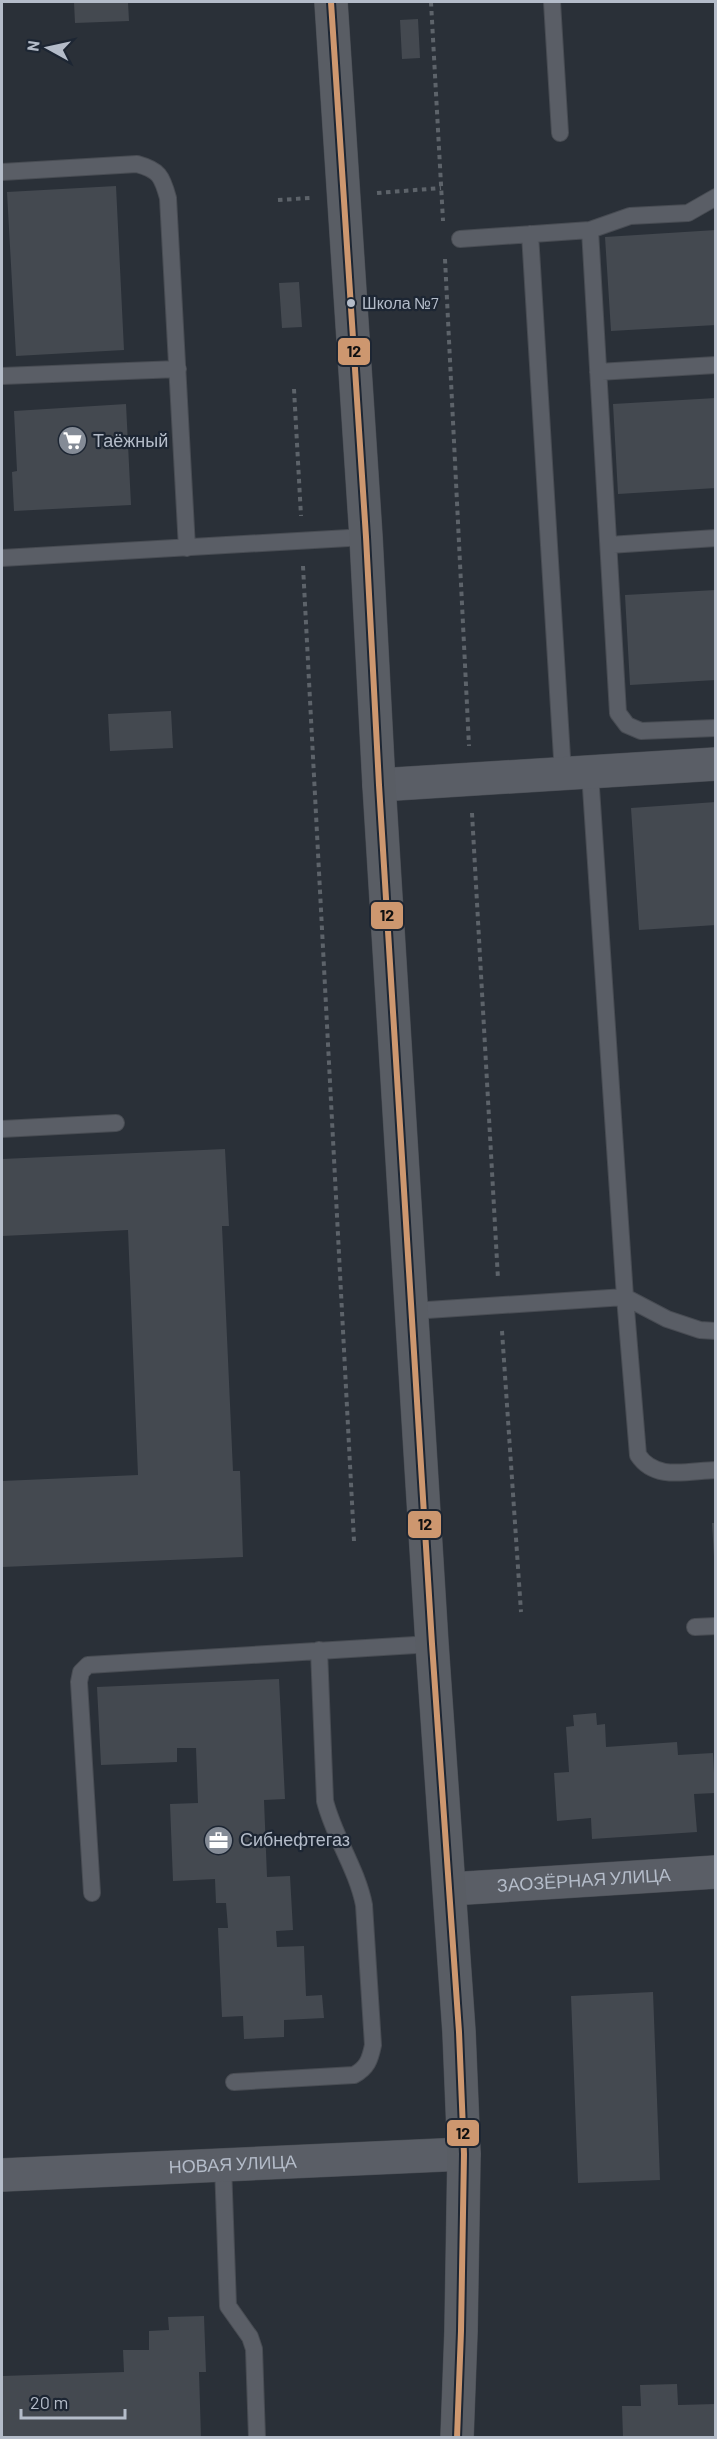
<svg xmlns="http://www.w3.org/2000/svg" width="717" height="2439" viewBox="0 0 717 2439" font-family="Barlow,sans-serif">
<rect width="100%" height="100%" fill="#2a3038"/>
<path fill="#444950" d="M74,2H128L129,21L75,23Z
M418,19L420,58L402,59L400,20Z
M116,186L124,350L16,356L7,192Z
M716,230V325L611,331L605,237Z
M299,282L302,327L282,328L279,283Z
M716,398V488L618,494L613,404Z
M126,404L131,505L14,511L12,472L17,471L14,411Z
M716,590V680L630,685L625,595Z
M171,711L173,748L110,751L108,714Z
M716,802V925L639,930L631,808Z
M225,1149L229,1226H222L233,1471H240L243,1557L2,1567V1481L138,1475L128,1230L2,1236V1159Z
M712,1523H716V1557H714Z
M279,1679L285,1799L264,1800L267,1877L290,1876L293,1930L276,1931L277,1947L304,1946L306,1996L322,1995L324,2018L284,2020V2037L244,2039L243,2016L222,2017L218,1928H228L226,1903H216L215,1879L173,1881L170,1804L198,1803L196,1748H177V1762L101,1765L97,1687Z
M596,1713L597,1725L605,1724L606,1747L677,1742L678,1755L713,1753L715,1793L694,1794L697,1832L592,1839L591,1818L557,1821L554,1773L569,1772L566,1727L574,1726L573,1715Z
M653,1992L660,2180L578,2183L571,1996Z
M204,2316L206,2372H199L201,2438H2V2376L124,2372L123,2350H149V2331L169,2330L168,2317Z
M677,2384L678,2405L716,2404V2438H623L622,2406H641L640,2385Z"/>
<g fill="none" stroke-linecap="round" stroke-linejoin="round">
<defs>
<path id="lane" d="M552,2L560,133
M2,172L137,164C159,170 162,176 168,198L187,548
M590,230L618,713L627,725L641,731L716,728
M530,234L563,774
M460,239L590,230L630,216L688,213L716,197
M598,372L716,365
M2,376L178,369
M609,545L716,538
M2,558L366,537
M590,773L625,1297L638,1455C655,1481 687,1471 716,1470
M2,1129L116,1123
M412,1311L625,1297L667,1319L700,1330L716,1331
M695,1627L716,1626
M92,1893L79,1682L81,1672L88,1665L432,1644
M234,2082L354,2075C367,2068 370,2060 373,2045L364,1905C357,1869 334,1837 325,1801L319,1650
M223,2165L228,2306L250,2337L254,2349L257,2438"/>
<g id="street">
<path d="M379,785L716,764"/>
<path id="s1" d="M450,1889L716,1872"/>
<path id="s2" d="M2,2175L464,2154"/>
</g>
<path id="secondary" d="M331,2L366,537L379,785L432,1644L459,2032L464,2154L461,2331L457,2438"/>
</defs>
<use href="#lane" stroke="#484c53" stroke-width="18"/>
<use href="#street" stroke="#484c53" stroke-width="34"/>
<use href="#secondary" stroke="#484c53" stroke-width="34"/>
<path stroke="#5d636a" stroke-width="4" stroke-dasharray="4.5 4.5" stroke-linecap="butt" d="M431,2L443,221
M377,193L441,188
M278,200L310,198
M445,259L469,746
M294,389L301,516
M303,566L354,1541
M472,813L498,1279
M502,1331L521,1612"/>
<use href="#lane" stroke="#5a5e66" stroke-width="16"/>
<use href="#street" stroke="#5a5e66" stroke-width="33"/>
<use href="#secondary" stroke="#595d64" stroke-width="33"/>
<defs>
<path id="bus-1" d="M331,2L366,537L379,785L432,1644L459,2032L464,2154L461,2331L457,2438"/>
</defs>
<use href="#bus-1" stroke="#1d2633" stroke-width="10"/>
<use href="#bus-1" stroke="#cd976f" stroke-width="6"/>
</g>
<defs>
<symbol id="supermarket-disc" viewBox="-11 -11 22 22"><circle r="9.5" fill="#848b96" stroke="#1d2633"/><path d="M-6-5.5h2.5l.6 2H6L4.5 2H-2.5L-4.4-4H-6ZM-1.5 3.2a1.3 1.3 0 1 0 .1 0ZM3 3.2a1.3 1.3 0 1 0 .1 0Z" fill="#fff"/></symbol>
<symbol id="office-disc" viewBox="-11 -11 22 22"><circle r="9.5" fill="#848b96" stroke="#1d2633"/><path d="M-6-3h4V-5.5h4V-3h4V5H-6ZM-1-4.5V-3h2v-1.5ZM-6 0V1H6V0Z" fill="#fff"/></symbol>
</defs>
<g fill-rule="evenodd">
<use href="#supermarket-disc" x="56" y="424" width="33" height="33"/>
<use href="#office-disc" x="202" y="1824" width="33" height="33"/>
</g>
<circle fill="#b4bcc9" stroke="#1d2633" stroke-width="2" cx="351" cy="303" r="5"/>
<g text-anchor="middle" stroke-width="4.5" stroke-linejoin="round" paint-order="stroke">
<g font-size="16" fill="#b4bcc9" stroke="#1d2633" text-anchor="start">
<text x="362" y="309">Школа №7</text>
</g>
<g font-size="18" fill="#b4bcc9" stroke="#1d2633" text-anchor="start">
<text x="93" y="447">Таёжный</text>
<text x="240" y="1846">Сибнефтегаз</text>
</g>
<g font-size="18" fill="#b4bcc9" stroke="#1d2633">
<text dy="6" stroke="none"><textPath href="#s1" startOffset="134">ЗАОЗЁРНАЯ УЛИЦА</textPath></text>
<text dy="6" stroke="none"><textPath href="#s2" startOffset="231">НОВАЯ УЛИЦА</textPath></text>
</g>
</g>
<g stroke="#1d2633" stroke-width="2">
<rect x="337" y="337" width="34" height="29" rx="6" fill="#cd976f"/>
<rect x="370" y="901" width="34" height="29" rx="6" fill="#cd976f"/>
<rect x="407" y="1510" width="35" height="29" rx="6" fill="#cd976f"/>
<rect x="446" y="2119" width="34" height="28" rx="6" fill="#cd976f"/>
</g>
<g font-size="16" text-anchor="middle" font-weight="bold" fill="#111">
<text x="354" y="357">12</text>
<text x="387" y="921">12</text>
<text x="425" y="1530">12</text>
<text x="463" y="2139">12</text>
</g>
<rect width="717" height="2439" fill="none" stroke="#b4bcc9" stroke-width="6"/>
<g transform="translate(48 48) rotate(278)" stroke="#1d2633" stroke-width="4.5" paint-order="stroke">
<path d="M0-4.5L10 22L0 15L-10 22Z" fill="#b4bcc9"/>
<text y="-9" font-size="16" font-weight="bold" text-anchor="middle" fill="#b4bcc9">N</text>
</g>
<path d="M21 2409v9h104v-9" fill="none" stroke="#b4bcc9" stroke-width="3"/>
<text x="30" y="2409" font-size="18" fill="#b4bcc9" stroke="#1d2633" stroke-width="4.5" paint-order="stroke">20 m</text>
</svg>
